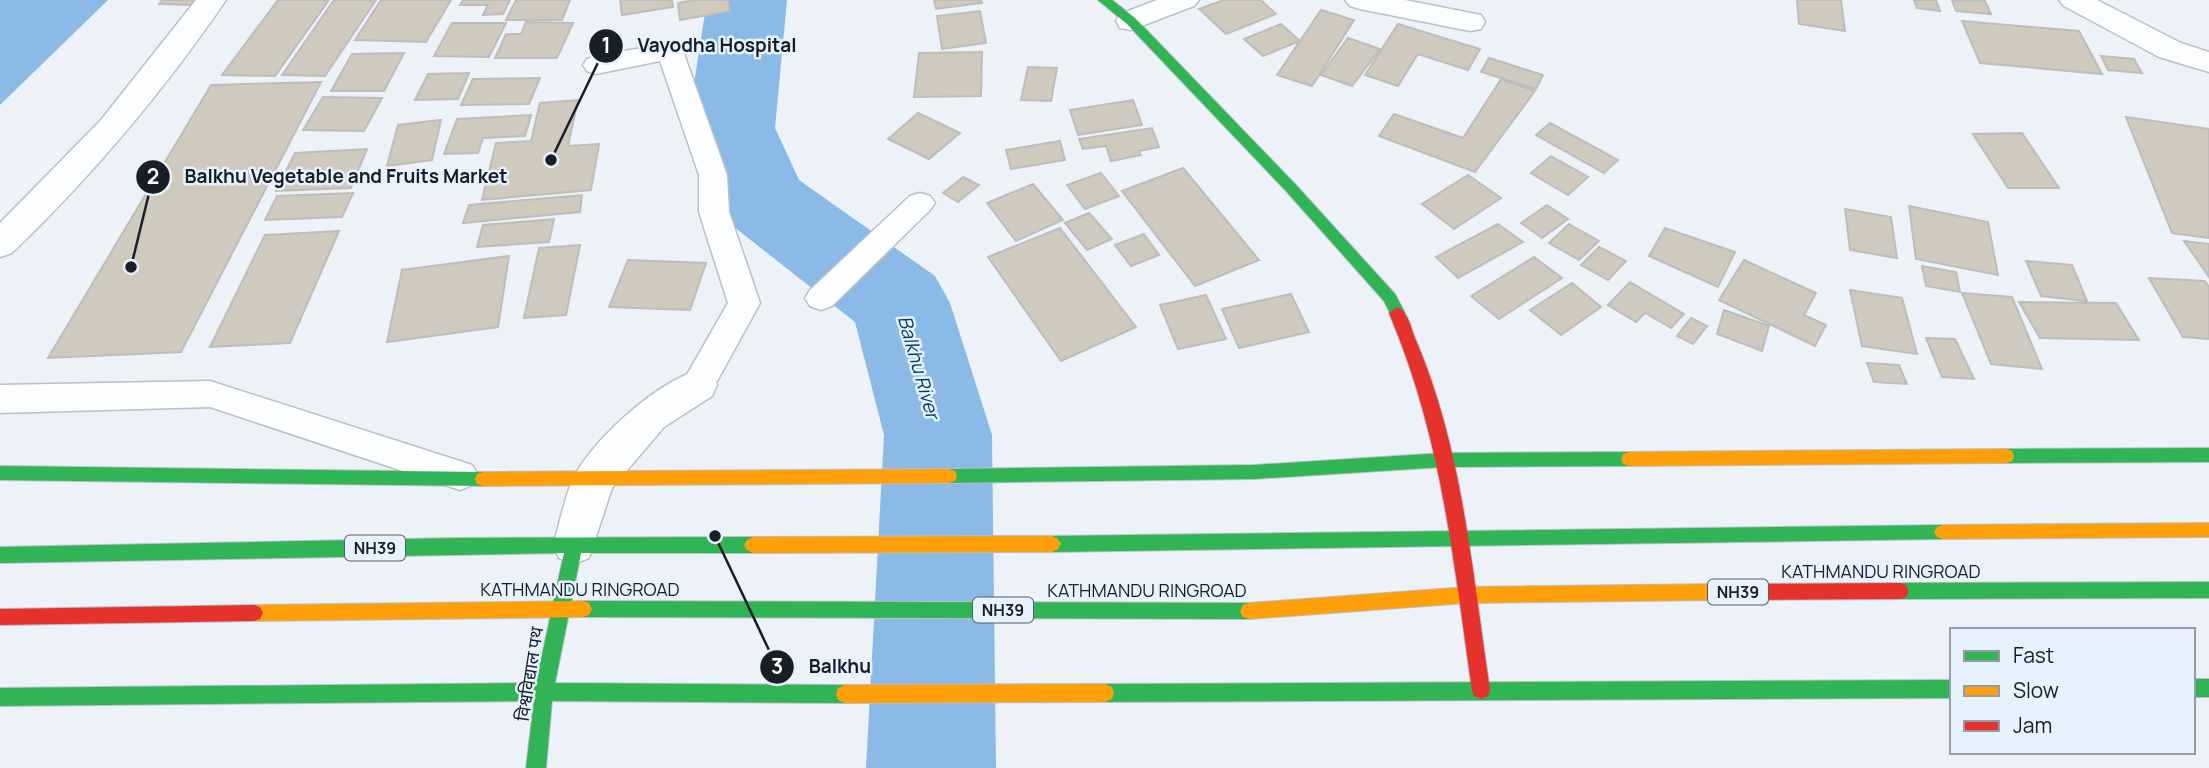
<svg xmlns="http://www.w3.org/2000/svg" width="2209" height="768" viewBox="0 0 2209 768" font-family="Manrope,'Noto Sans Devanagari',sans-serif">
<rect width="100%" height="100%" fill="#ecf2f8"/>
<path fill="#8bbae6" d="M0,0H108L0,105Z"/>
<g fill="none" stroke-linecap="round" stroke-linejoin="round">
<path fill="#8bbae6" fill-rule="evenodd" d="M707,0H787L775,128L799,180L935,276L950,303L992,435L996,768H866L884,435L855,322L729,223L715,200L687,128Z"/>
</g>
<path fill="#d0c9bd" stroke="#bdbdbc" stroke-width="2" d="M162,0H198L195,5L159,4Z
M278,0H329L275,76L222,75Z
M334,0H376L325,76L282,75Z
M381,0H451L426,42L355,40Z
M463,0H510L503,14L483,15L488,5H460Z
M516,0H570L562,20H506Z
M620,0H672L673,7L622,15Z
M693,0H728L730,11L680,20L678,3Z
M934,0H981L982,3L936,9Z
M1224,0H1261L1276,14L1226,34L1199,9Z
M1797,0H1841L1845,31L1799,24Z
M1914,0H1936L1940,11L1917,8Z
M1952,0L1985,1L1991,14L1956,11Z
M1321,10L1354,20L1312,86L1277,75Z
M980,11L986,43L942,49L937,16Z
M1962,21L2079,31L2102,74L1980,63Z
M526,22L573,23L557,58H495L506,34H521Z
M452,23H506L489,57L434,56Z
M1281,24L1300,41L1263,56L1244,39Z
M1398,24L1480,49L1468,70L1418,54L1398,86L1365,75Z
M1348,38L1380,49L1352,86L1321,75Z
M982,52L981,96L914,97L919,53Z
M404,53L384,91H331L352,54Z
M2101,56L2134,59L2142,73L2108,70Z
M1489,58L1543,75L1536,89L1481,72Z
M1028,67L1057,68L1051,101L1021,100Z
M469,73L458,99L415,100L428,74Z
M540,78L529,104L461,105L473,79Z
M1501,79L1535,91L1475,172L1379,136L1394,114L1463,138Z
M321,82L181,352L48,358L211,85Z
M323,97L382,98L364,131L303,130Z
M578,100L568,146L599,144L591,190L482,200L496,143L531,141L540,103Z
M1133,100L1142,125L1078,135L1070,110Z
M918,113L960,133L929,159L888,139Z
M531,115L525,136L483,138L478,153L444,154L457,119Z
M2126,117L2209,129V238L2172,233Z
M441,120L432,160L387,166L398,125Z
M1550,123L1618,160L1604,173L1536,135Z
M1152,128L1159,147L1139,151L1141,155L1111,161L1106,146L1083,149L1079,139Z
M2022,133L2059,188H2008L1973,134Z
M1060,141L1065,160L1011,169L1006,150Z
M367,149L351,188L276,191L295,153Z
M1551,156L1588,177L1568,195L1531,173Z
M1183,168L1259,260L1195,286L1122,191Z
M1101,173L1119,196L1085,209L1067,185Z
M1468,175L1501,198L1454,229L1422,204Z
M963,177L979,185L958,202L943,193Z
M1033,184L1063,220L1016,241L987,203Z
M353,193L342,217L265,220L277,196Z
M582,195L580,212L463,223L469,205Z
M1547,205L1568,219L1542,238L1521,223Z
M1909,206L1988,222L1998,275L1916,259Z
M1845,209L1891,217L1897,258L1850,250Z
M1089,213L1112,239L1087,250L1065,223Z
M554,219L549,242L477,247L483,225Z
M1498,224L1523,242L1458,278L1436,257Z
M1569,224L1599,241L1579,260L1549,243Z
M1060,228L1136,327L1061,361L988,257Z
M1665,228L1735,252L1718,287L1649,256Z
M339,231L290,343L210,347L265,235Z
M1144,234L1159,255L1131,266L1115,245Z
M2184,241L2209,244V277Z
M580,245L566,315L524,318L539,248Z
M1599,247L1626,261L1608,280L1581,265Z
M509,256L498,327L387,342L402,270Z
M1534,257L1562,278L1499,319L1471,296Z
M628,260L706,263L690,310L609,307Z
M1744,260L1816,293L1804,315L1826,325L1815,346L1719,300Z
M2026,261L2072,265L2087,301L2041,296Z
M1922,266L1956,272L1960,292L1926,286Z
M2149,278L2205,281L2209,287V339L2183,337Z
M1630,282L1684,314L1671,328L1645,313L1636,322L1608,305Z
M1572,283L1601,307L1561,335L1530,310Z
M1850,290L1902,298L1917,354L1862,346Z
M1962,293L2012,297L2042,369L1991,364Z
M1291,294L1309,332L1239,348L1222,309Z
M1206,295L1226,339L1178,349L1160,305Z
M2019,302L2116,303L2139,340L2040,338Z
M1724,310L1769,326L1762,351L1717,334Z
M1691,318L1707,326L1693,344L1677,336Z
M1926,338L1955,339L1974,379L1942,377Z
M1867,363L1899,365L1907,384L1874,382Z"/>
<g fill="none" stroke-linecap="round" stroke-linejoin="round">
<defs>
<path id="lane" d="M670,43L679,45L683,51L727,175L729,212L760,303L710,394L698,398L686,394L681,385L728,303L699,212V175L660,61L596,74L587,71L583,65L587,59L596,56Z
M920,193L930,196L935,203L930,210L832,306L821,310L810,306L805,298L810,290L910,196Z
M210,381L472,465L478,475L472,485L460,490L210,407L0,413V385Z"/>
<path id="street" d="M196,0H226C163,92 92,176 12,253L0,257V223L101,120Z
M1157,0H1199L1194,6L1131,30L1120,28L1116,21L1120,14Z
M1345,0H1405L1481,15L1485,22L1481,29L1470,31L1360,9L1350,6Z
M2059,0H2097L2181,43L2209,52V72L2159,57L2064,6Z
M698,370L712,374L717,385L712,396L664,427L612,488L589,558L574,564L559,558L553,545C561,521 565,490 579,468C603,431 656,384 698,370Z"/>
<path id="fast" d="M1098,0H1112L1135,18L1296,185L1395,294L1405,313L1402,317H1392L1384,301L1286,191L1127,24Z
M2209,448V462L2006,463L2000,461L1998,456L2000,451L2006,449Z
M1629,452L1635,454L1637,459L1635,464L1629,466L1444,467L1254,479L949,483L943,481L941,476L943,471L949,469L1254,465L1444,453Z
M0,466L483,472L489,474L491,479L489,484L483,486L0,480Z
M1943,525L1949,527L1952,532L1949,537L1943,539L1052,552L1046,549L1043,544L1046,539L1052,536Z
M753,537L759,540L762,545L759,550L753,553H581L555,683L845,685L852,688L854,694L852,700L845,703L552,701L546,768H526L534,701L0,706V688L536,683L564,553L0,563V547L456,538Z
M2209,582V598L1900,599L1894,597L1891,591L1894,585L1900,583Z
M583,601L1249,603L1255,605L1258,611L1255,617L1249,619L583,617L577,615L574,609L577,603Z
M2193,679H2209V697H2193Z
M1952,680V698L1105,702L1098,699L1096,693L1098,687L1105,684Z"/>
<path id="slow" d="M2006,449L2012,451L2014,456L2012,461L2006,463L1629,466L1623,464L1621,459L1623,454L1629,452Z
M949,469L955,471L957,476L955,481L949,483L483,486L477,484L475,479L477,474L483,472Z
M2209,523V537L1943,539L1937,537L1934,532L1937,527L1943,525Z
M1052,536L1058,539L1061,544L1058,549L1052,552L753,553L747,550L744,545L747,540L753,537Z
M1719,584L1725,586L1728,592L1725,598L1719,600L1467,603L1249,619L1243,617L1240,611L1243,605L1249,603L1467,587Z
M583,601L589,603L592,609L589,615L583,617L254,621L248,619L245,613L248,607L254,605Z
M1105,684L1112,687L1114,693L1112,699L1105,702L845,703L838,700L836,694L838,688L845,685Z"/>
<path id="jam" d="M1397,307C1408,311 1411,328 1415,338C1463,449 1472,572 1490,690L1488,696L1481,699L1474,696L1472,690C1453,558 1442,438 1389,313Z
M1900,583L1906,585L1909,591L1906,597L1900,599L1719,600L1713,598L1710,592L1713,586L1719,584Z
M254,605L260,607L263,613L260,619L254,621L0,625V609Z"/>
</defs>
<use href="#lane" stroke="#bac0c6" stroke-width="3"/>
<use href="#street" stroke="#bac0c6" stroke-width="3"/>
<use href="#fast" stroke="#bac0c6" stroke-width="2"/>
<use href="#slow" stroke="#bac0c6" stroke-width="2"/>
<use href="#jam" stroke="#bac0c6" stroke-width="2"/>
<use href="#lane" fill="#fcfdfe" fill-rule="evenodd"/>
<use href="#street" fill="#fcfdfe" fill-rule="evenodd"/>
<use href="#fast" fill="#30b455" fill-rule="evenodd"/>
<use href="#slow" fill="#ff9f0a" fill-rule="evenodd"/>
<use href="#jam" fill="#e5322d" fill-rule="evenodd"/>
</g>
<g text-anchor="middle" stroke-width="5" stroke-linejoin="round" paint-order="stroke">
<g fill="#e6f2fe" stroke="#555e66" stroke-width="2">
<rect x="345" y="535.5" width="60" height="25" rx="5"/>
<rect x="1708" y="579.5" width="60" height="25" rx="5"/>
<rect x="973" y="597.5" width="60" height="25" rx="5"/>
</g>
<g font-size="16" font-weight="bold" fill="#171e25">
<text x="375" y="554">NH39</text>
<text x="1738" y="598">NH39</text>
<text x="1003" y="616">NH39</text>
</g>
<g font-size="18" fill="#171e25" stroke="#e6f2fe">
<text x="1881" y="578">KATHMANDU RINGROAD</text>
<text x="580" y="596">KATHMANDU RINGROAD</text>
<text x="1147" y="597">KATHMANDU RINGROAD</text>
<text transform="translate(530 674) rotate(-81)" y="6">विश्वविद्याल पथ</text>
</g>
<g font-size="19" font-style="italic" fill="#04375e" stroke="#e6f2fe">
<text transform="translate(919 367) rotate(74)" y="7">Balkhu River</text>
</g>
</g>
<path fill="none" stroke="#171e25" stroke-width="2.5" d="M551 160L606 46M131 267L153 177M715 536L777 667"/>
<g fill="#171e25" stroke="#e6f2fe" stroke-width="2.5">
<circle cx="551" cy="160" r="7"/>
<circle cx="131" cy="267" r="7"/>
<circle cx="715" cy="536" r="7"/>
<circle cx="606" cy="46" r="18"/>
<circle cx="153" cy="177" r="18"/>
<circle cx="777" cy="667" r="18"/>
</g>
<g font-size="21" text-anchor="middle" font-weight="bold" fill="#fff">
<text x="606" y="53">1</text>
<text x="153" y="184">2</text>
<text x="777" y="674">3</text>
</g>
<g font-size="19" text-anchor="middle" font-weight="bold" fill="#171e25" stroke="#e6f2fe" stroke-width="5" stroke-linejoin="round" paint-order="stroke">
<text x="717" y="52">Vayodha Hospital</text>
<text x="346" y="183">Balkhu Vegetable and Fruits Market</text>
<text x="840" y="673">Balkhu</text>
</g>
<rect x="1950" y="628" width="245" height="126" fill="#e6f2fe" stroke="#939da7" stroke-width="2"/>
<rect x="1964" y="651" width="35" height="10" fill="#30b455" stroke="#939da7" stroke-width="2"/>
<text x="2013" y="663" font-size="21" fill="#171e25">Fast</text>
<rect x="1964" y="686" width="35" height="10" fill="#ff9f0a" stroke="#939da7" stroke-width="2"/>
<text x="2013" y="698" font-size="21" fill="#171e25">Slow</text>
<rect x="1964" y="721" width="35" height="10" fill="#e5322d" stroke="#939da7" stroke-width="2"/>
<text x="2013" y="733" font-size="21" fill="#171e25">Jam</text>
</svg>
